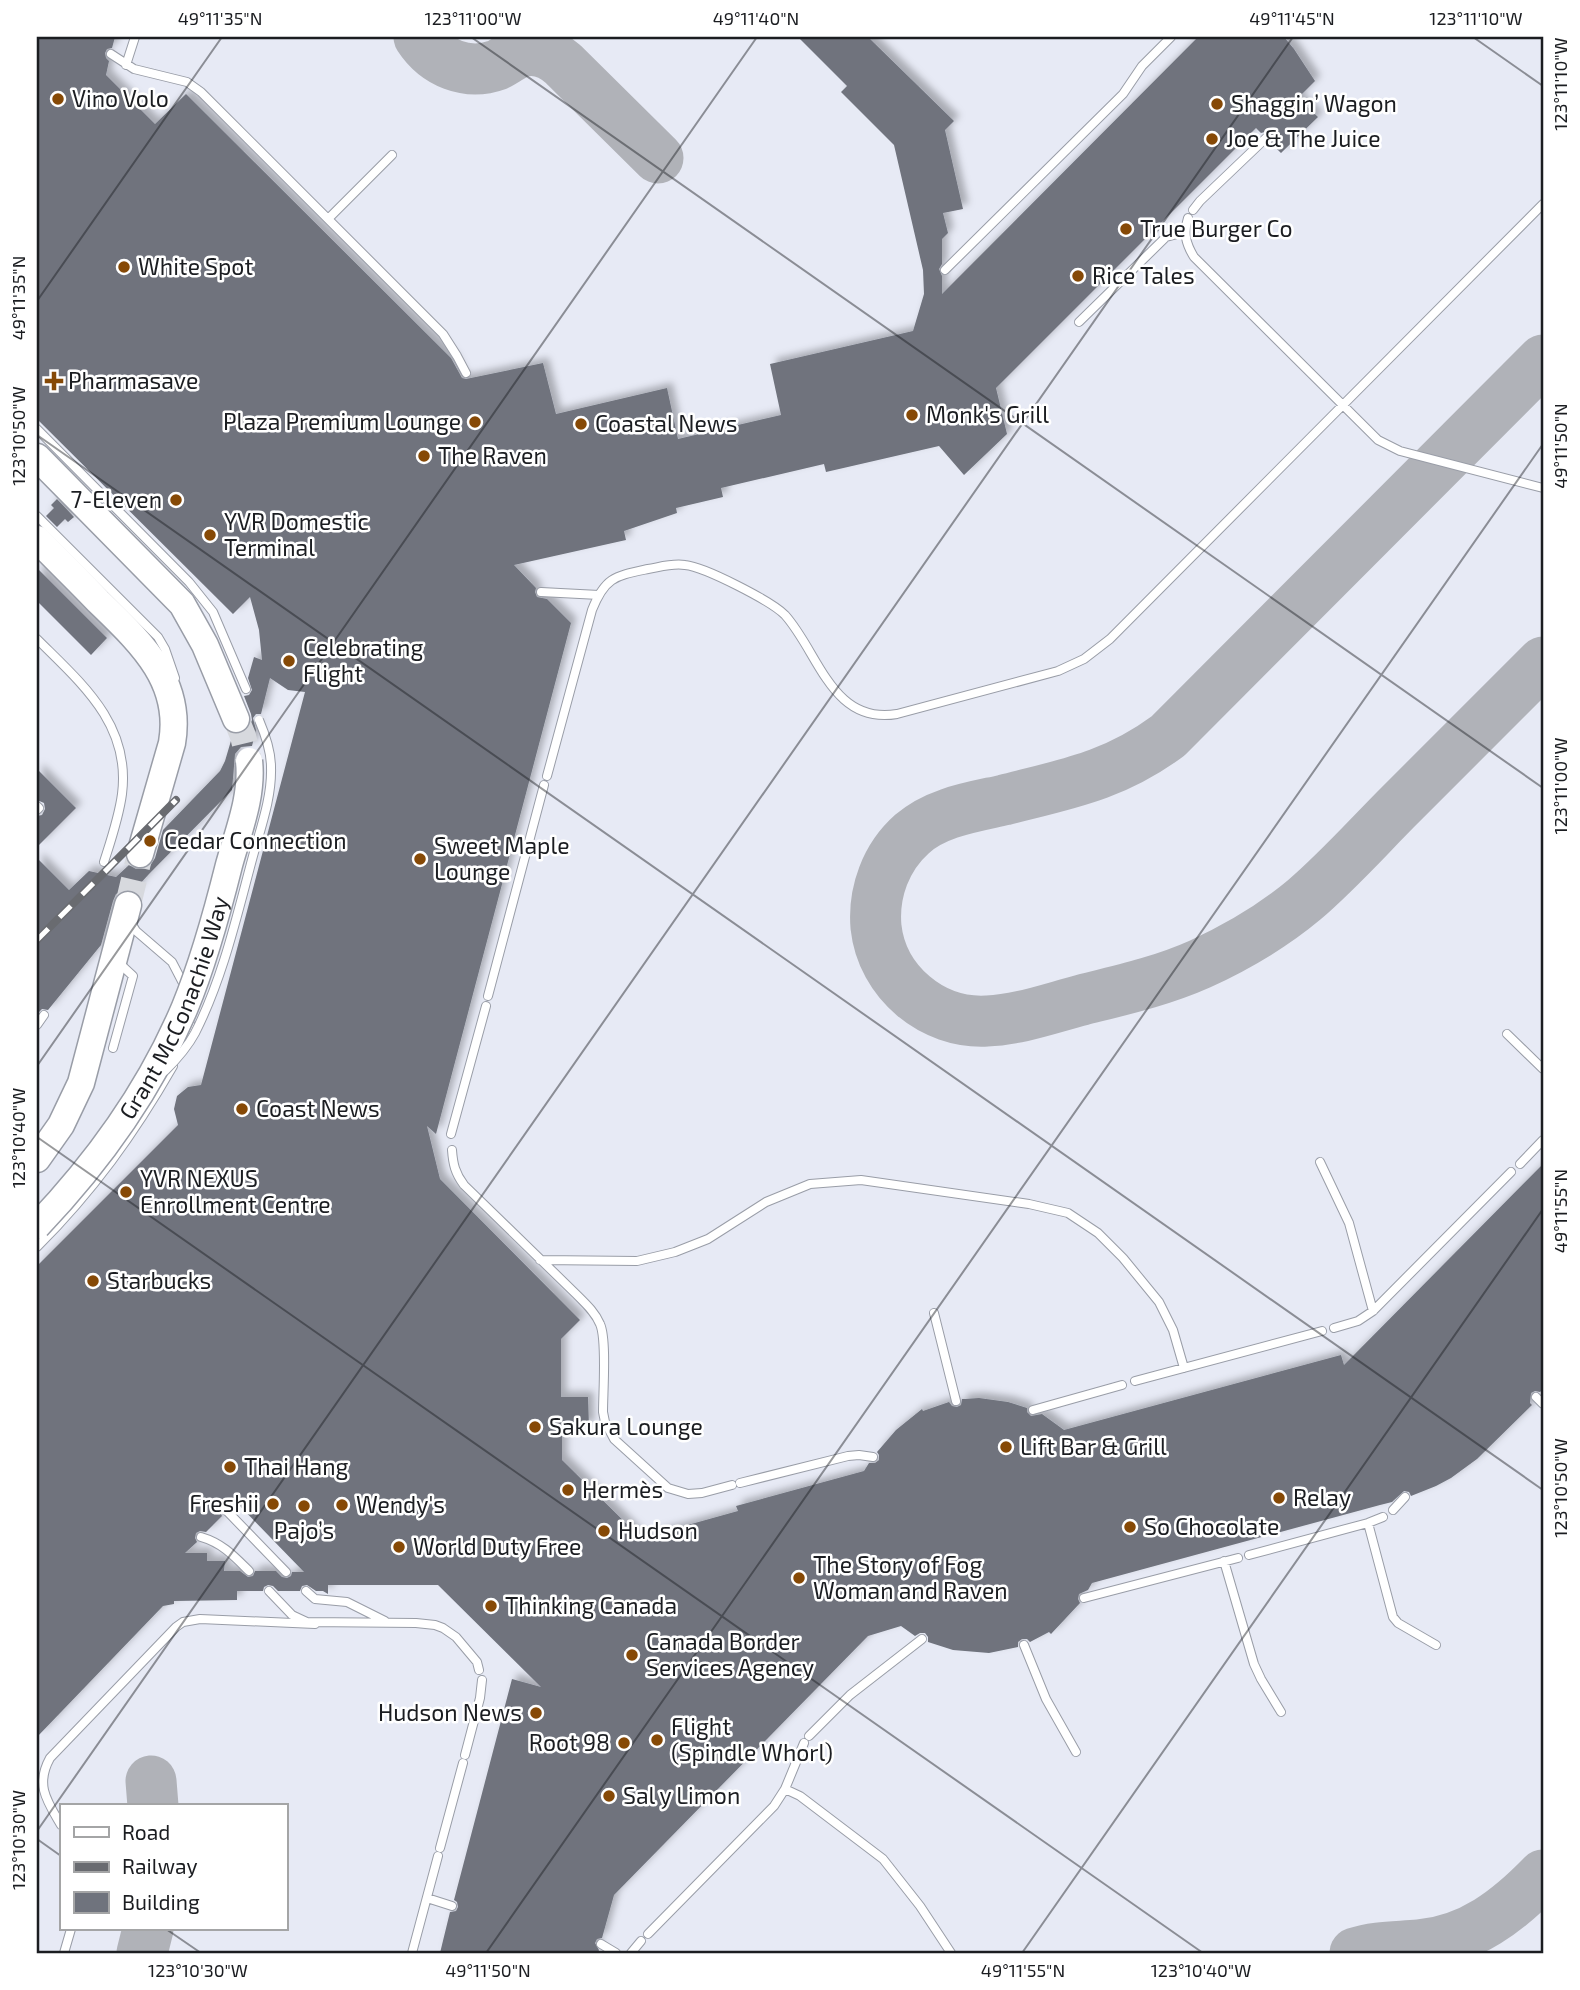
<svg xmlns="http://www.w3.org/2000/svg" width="1580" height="1990" viewBox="0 0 1580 1990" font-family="'Exo 2',sans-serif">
<defs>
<filter id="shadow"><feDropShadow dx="5.5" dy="-5.5" stdDeviation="3.5" flood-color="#0004"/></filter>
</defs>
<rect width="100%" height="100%" fill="#f8faff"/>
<path fill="#e7eaf5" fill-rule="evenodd" d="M37,37H1543V1953H37ZM61,1806H285V1929H61Z"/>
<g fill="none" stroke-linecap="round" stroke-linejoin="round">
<path stroke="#b0b2b8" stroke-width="51" d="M419,37C436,63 467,76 497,65C504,62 510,57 516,54C533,46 550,53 563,64L658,158
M1543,360L1168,736C1114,776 1067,784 1004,800C973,807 937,812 912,834C886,857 873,892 876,927C882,982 932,1024 987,1021C1018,1020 1051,1008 1082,1000C1122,990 1162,981 1200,964C1237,947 1273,926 1304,900C1338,871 1368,837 1400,805C1448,757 1496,709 1543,662
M151,1781L153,1806
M142,1953L148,1929
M1355,1953C1376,1946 1397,1947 1419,1945C1471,1940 1508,1911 1543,1875"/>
</g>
<path fill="#6f737d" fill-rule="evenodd" filter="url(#shadow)" d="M37,37H115L112,48L107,49L105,53L106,58L109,61L106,75L155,124L186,94L451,358L462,378L466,379L543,363L556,414L667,388L678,439L781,415L770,364L913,331L924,294L923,270L894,145L841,92L847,86L798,37H868L954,121L945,130L963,209L943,213L948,233L942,239V264L939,269L942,276V294L1198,37H1284L1294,49L1315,81L1298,98L1318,117L1281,153L1271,143L1272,137L1270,133L1265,132L1261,133L1256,128L996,388L1007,434L964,475L939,446L826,472L824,464L721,488L723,497L676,508L677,513L624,531L626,540L514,565L536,588L535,592L537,597L547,599L571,623L436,1134L427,1126L440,1179L580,1320L561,1339V1397H588L589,1427H562V1460L641,1538L738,1511L736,1506L864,1471L869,1463H875L879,1460V1455L877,1452L896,1430L922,1409L923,1411L949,1402L952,1406L957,1407L961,1405L962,1399H965L979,1398L1008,1402L1027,1408V1412L1031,1416L1042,1414L1064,1430L1341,1355L1344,1365L1543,1164V1389L1540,1392L1535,1391L1531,1393L1530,1403L1532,1405L1477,1459L1451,1478L1436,1486L1411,1496L1409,1492L1404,1491L1392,1502L1380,1505L1092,1583L1088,1590L1079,1594L1078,1599L1080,1603L1051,1634L1049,1632L1030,1642L1027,1639H1022L1018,1642V1647L989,1653L953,1650L928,1642V1637L925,1633H920L915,1636L901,1626L868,1636L614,1895L602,1938L597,1939L595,1943L599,1950L598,1953H440L450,1912L456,1911L458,1907L457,1902L454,1900L512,1679L541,1687L438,1585H328V1594L323,1591H316L307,1585L302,1586L300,1591H278L273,1586L268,1585L264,1587L263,1591H237V1600L174,1601V1604L163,1606L37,1737V1266L178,1125L174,1109L177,1096L188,1087L201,1085L305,692L288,690L270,678L261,714H256L253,718L256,730L252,746L241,747L235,754L232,790L149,874L139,885L135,892L125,890L116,894L113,901L101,945L48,1010L42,1009L37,1014V858L69,890L89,871L116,877L129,865L136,869H143L150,866L155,858L163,830L220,771L225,761L233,734H241L249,728L252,720L251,714L244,696L249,695L252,690L248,678L254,657L262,660L259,630L250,597L233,614L37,419ZM222,1502H226L231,1506L236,1502L304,1572H292L291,1576L287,1578L282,1577L276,1571H255L253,1576L248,1577L240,1571H224L225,1561H207V1553H185L197,1542L195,1538L196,1533L200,1531L206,1532L222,1516L218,1509Z
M57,499L74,517L68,522L65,519L57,527L46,516L54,508L51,505Z
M37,568L107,638L91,655L37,601Z
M37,769L76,808L37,847V816L42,815L45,809L44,803L37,800Z"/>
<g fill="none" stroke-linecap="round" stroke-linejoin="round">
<path stroke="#d7d9de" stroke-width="26" stroke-dasharray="26 13" stroke-linecap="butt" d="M236,719L243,736L249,761
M128,905L140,854"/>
<defs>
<path id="lane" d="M111,54L134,69L187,82L201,92L443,334L457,356L466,373
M126,65L135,37
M1193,210L1200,201L1266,138
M1188,218C1183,233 1186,244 1194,257L1378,440L1400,451L1543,488
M328,219L392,155
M945,270L1123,94L1142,66L1171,37
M1079,322L1166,237L1185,232
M37,429L189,582L213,612L246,689
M37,516L158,637L165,649L175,678
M541,592L599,595
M37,639C81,683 131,724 122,794C119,817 111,840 104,862
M547,776L592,610C605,577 615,576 648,569C660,567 672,563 685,565C705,567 771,601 785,615C819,653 832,725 897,714L1058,671L1084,659L1110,639L1543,204
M37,806L39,808L37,810
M131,923L136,931L172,962L185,987
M488,996L544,785
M37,1025L44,1015
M1507,1034L1543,1069
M113,1048L133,976L119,963
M180,1051L190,1024
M451,1134L486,1006
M452,1150C453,1164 455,1173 464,1185L576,1294C585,1303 595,1312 600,1324C607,1339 603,1392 603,1412L605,1422L614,1439L668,1488L688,1494L702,1493L732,1485
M1320,1162L1349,1223L1373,1311
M1520,1164L1543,1140
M37,1247C93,1191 134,1134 173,1066
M540,1260L637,1261L675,1252L708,1239L766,1202L810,1184L861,1180L1029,1204L1068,1213L1098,1233L1123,1258L1159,1302L1173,1330L1184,1368
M934,1313L956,1401
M1334,1328L1358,1321L1373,1311L1511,1172
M1135,1381L1322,1331
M1536,1397L1543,1404
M1033,1410L1122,1385
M740,1483L848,1456L859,1455L873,1457
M224,1508L286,1572
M1393,1510L1405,1497
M1368,1523L1393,1617L1398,1623L1436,1645
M201,1537C222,1543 234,1556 249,1571
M1249,1555L1368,1523L1383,1517
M1224,1561L1254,1664L1261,1679L1281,1712
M269,1591L292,1615L307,1622L416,1623L435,1625L443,1628L456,1637L477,1662L479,1670
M306,1591L315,1599L347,1602L385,1621
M1084,1598L1238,1558
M1024,1645L1046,1699L1076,1752
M809,1736L850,1695L922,1639
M465,1755L480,1698L482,1680
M785,1789L800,1796L883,1859L920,1906L951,1953
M61,1825C47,1801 35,1785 50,1758L176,1627L183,1622L200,1619L315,1624
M440,1848L463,1763
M427,1898L452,1906
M648,1934L774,1806L785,1789L804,1743
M601,1944L616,1953
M64,1953L71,1929
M412,1953L438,1856
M631,1953L641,1941"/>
<path id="primary" d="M37,457L182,604L205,645L236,719
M37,539C57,560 78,580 98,601C139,641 183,680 172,743L140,854
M37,1159L61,1125L81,1083L128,905"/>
</defs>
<use href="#lane" stroke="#999da7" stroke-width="10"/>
<use href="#primary" stroke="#999da7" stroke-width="29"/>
<use href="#lane" stroke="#fff" stroke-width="8"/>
<use href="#primary" stroke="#fff" stroke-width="26"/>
<defs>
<path id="rail" d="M37,940L176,800"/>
</defs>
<use href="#rail" stroke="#696b70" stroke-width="8"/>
<use href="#rail" stroke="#fff" stroke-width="5" stroke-dasharray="16" stroke-linecap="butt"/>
<defs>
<path id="lane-bridge" d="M165,1071C176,1060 187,1048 195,1033C223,978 237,915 253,856C261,827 272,797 271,767C271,751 265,734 259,720"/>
<g id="primary-bridge">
<path id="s1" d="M37,1226C97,1163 151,1088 185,1007C204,961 217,913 229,865C238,832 253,796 249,761"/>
</g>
</defs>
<use href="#lane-bridge" stroke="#999da7" stroke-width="10" stroke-linecap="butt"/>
<use href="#primary-bridge" stroke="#999da7" stroke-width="29" stroke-linecap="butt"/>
<use href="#lane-bridge" stroke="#fff" stroke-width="8"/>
<use href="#primary-bridge" stroke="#fff" stroke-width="26"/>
</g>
<path fill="none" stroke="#1b1d21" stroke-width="2" stroke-opacity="0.45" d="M471,37L1543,788M1473,37L1543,86M37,301L222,37M37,435L1543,1490M37,1066L757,37M37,1137L1203,1953M37,1831L1293,37M37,1839L61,1856M166,1929L201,1953M486,1953L1543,444M1022,1953L1543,1209"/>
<g fill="#864906" stroke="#fff" stroke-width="2.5">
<circle cx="58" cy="99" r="7"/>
<circle cx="1217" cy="104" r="7"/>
<circle cx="1212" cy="139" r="7"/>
<circle cx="1126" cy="229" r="7"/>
<circle cx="124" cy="267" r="7"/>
<circle cx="1078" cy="276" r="7"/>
<path d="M50.5 370.5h7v7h7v7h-7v7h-7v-7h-7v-7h7z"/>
<circle cx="912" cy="415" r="7"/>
<circle cx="475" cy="422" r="7"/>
<circle cx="581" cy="424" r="7"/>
<circle cx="424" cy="456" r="7"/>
<circle cx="176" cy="500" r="7"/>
<circle cx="210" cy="535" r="7"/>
<circle cx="289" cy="661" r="7"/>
<circle cx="150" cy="841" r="7"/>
<circle cx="420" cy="859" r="7"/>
<circle cx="242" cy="1109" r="7"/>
<circle cx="126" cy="1192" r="7"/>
<circle cx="93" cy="1281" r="7"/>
<circle cx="535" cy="1427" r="7"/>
<circle cx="1006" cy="1447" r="7"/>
<circle cx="230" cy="1467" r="7"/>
<circle cx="568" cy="1490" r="7"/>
<circle cx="1279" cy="1498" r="7"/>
<circle cx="273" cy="1504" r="7"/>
<circle cx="342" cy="1505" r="7"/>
<circle cx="304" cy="1506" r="7"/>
<circle cx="1130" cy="1527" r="7"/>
<circle cx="604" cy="1531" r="7"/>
<circle cx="399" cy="1547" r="7"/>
<circle cx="799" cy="1578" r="7"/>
<circle cx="491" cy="1606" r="7"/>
<circle cx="632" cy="1655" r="7"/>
<circle cx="536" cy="1713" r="7"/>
<circle cx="657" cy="1740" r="7"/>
<circle cx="624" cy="1743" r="7"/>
<circle cx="609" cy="1796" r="7"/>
</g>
<g text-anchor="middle" stroke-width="5" stroke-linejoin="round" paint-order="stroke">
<g font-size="23" fill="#1b1d21" stroke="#fff" text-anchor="start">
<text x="72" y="107">Vino Volo</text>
<text x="1231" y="112">Shaggin’ Wagon</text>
<text x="1226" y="147">Joe &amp; The Juice</text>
<text x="1140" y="237">True Burger Co</text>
<text x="138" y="275">White Spot</text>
<text x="1092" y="284">Rice Tales</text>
<text x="68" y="389">Pharmasave</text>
<text x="926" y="423">Monk's Grill</text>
<text x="461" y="430" text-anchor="end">Plaza Premium Lounge</text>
<text x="595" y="432">Coastal News</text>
<text x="438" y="464">The Raven</text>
<text x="162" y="508" text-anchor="end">7-Eleven</text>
<text x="224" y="530">YVR Domestic<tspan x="224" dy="26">Terminal</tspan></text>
<text x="303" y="656">Celebrating<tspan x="303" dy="26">Flight</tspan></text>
<text x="164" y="849">Cedar Connection</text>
<text x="434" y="854">Sweet Maple<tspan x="434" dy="26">Lounge</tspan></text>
<text x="256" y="1117">Coast News</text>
<text x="140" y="1187">YVR NEXUS<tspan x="140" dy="26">Enrollment Centre</tspan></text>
<text x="107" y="1289">Starbucks</text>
<text x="549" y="1435">Sakura Lounge</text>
<text x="1020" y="1455">Lift Bar &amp; Grill</text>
<text x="244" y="1475">Thai Hang</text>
<text x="582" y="1498">Hermès</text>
<text x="1293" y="1506">Relay</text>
<text x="259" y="1512" text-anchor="end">Freshii</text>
<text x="356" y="1513">Wendy's</text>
<text x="1144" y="1535">So Chocolate</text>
<text x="304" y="1539" text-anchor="middle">Pajo’s</text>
<text x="618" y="1539">Hudson</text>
<text x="413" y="1555">World Duty Free</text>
<text x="813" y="1573">The Story of Fog<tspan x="813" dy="26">Woman and Raven</tspan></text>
<text x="505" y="1614">Thinking Canada</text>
<text x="646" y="1650">Canada Border<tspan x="646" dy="26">Services Agency</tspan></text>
<text x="522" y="1721" text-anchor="end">Hudson News</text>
<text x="671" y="1735">Flight<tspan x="671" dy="26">(Spindle Whorl)</tspan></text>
<text x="610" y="1751" text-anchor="end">Root 98</text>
<text x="623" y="1804">Sal y Limon</text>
</g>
<g font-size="23" fill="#1b1d21" stroke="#fff">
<text dy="8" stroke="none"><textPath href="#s1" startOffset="261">Grant McConachie Way</textPath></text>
</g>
</g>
<rect width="1580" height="1990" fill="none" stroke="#ffffff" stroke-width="77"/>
<rect x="60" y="1804" width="228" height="126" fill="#ffffff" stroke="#a4a5a6" stroke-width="2"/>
<rect x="74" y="1827" width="35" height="10" fill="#ffffff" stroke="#a4a5a6" stroke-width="2"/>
<text x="122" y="1840" font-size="21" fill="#1b1d21">Road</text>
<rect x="74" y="1862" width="35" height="10" fill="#696b70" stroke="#a4a5a6" stroke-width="2"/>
<text x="122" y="1874" font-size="21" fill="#1b1d21">Railway</text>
<rect x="74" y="1892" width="35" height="21" fill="#6f737d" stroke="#a4a5a6" stroke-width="2"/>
<text x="122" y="1910" font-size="21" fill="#1b1d21">Building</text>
<rect x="38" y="38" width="1504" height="1914" fill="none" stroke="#1b1d21" stroke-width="2.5"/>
<g font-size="18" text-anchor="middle" fill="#1b1d21">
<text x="220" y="25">49°11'35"N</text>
<text x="473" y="25">123°11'00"W</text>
<text x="756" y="25">49°11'40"N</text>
<text x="1292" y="25">49°11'45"N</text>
<text x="1476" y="25">123°11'10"W</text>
<text transform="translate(1561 84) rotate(-90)" y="6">123°11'10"W</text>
<text transform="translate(19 298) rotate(-90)" y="6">49°11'35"N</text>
<text transform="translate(19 436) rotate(-90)" y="6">123°10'50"W</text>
<text transform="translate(1561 446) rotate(-90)" y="6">49°11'50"N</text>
<text transform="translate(1561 786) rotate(-90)" y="6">123°11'00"W</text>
<text transform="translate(19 1138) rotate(-90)" y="6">123°10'40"W</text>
<text transform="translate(1561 1211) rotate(-90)" y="6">49°11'55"N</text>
<text transform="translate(1561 1488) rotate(-90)" y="6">123°10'50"W</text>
<text transform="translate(19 1840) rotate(-90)" y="6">123°10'30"W</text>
<text x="198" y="1977">123°10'30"W</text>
<text x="488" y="1977">49°11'50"N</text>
<text x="1023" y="1977">49°11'55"N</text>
<text x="1201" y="1977">123°10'40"W</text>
</g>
</svg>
